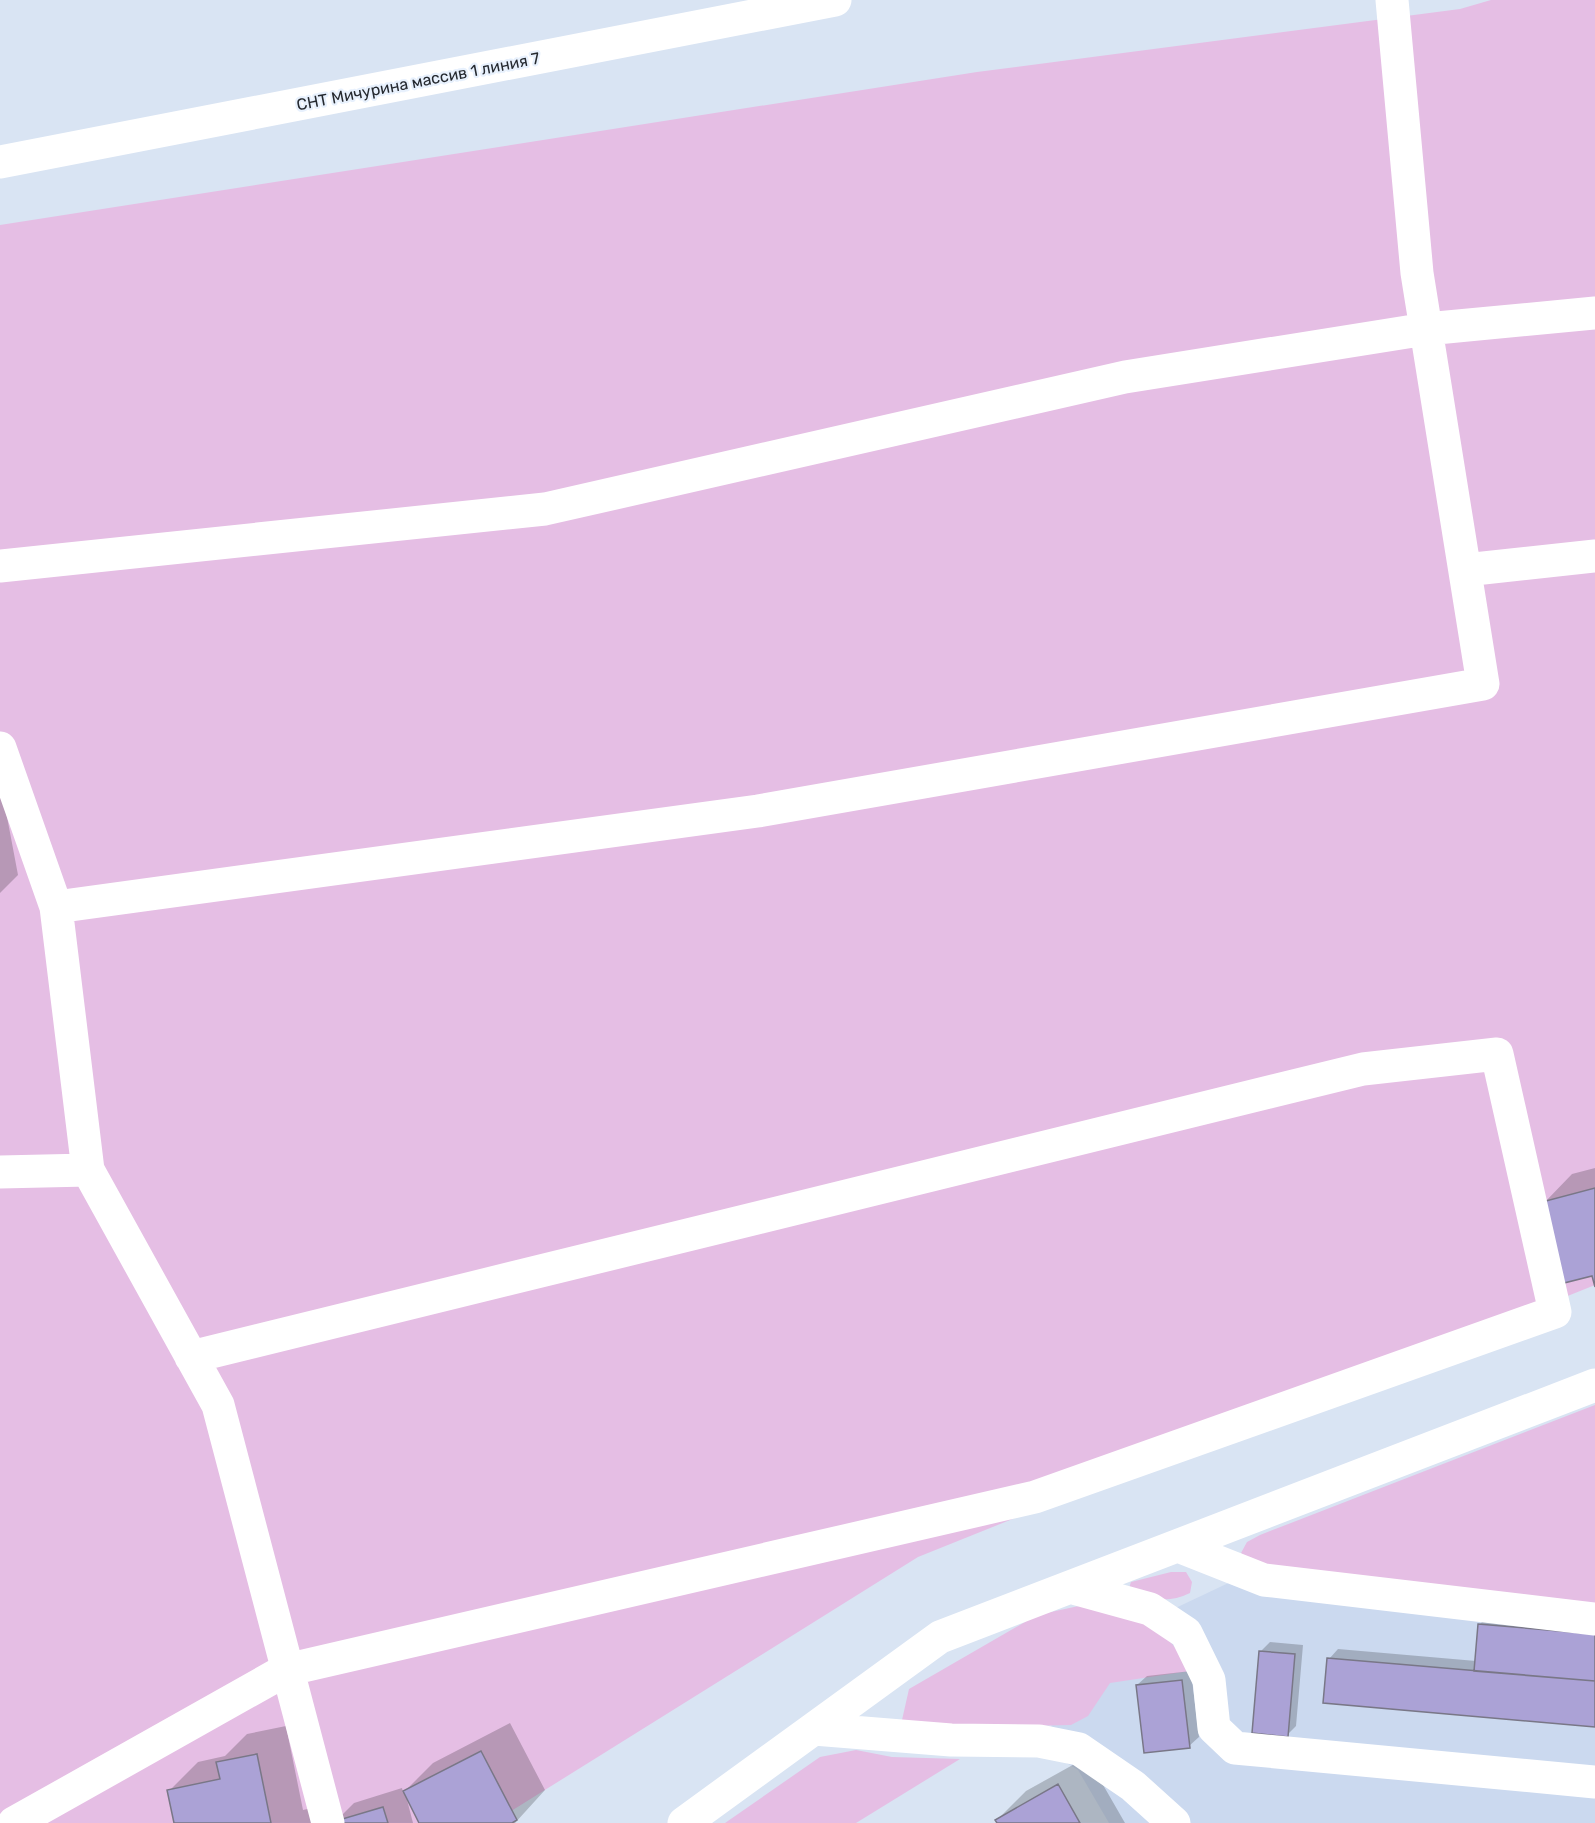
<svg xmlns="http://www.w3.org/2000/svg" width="1595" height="1823" viewBox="0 0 1595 1823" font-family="Rubik,sans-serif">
<rect width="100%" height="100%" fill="#d9e4f3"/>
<path fill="#cbd9ef" d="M1258,1569L1595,1607V1823H1109L1078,1770L1050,1753L1055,1665Z"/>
<path fill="#e5bee4" d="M1491,0H1595V1285L918,1557L492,1823H0V225L977,72L1460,9Z
M1595,1405V1607L1258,1569L1241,1553L1247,1542L1260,1535Z
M1171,1572H1186L1192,1582L1190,1593C1167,1604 1152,1599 1128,1591L1131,1582Z
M1088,1604C1133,1619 1168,1624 1190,1671L1110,1683L1088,1716L1071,1725L932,1728L902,1720L909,1689L1037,1615Z
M856,1750L892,1757L960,1759L856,1823H725L820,1757Z"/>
<path fill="#0003" d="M1,785L18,875L0,893V786Z
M1595,1168V1280L1544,1203L1572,1174Z
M1489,1615L1595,1625V1725L1329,1659L1338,1649L1476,1661L1479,1625Z
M1270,1642L1303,1645L1296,1726L1287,1735L1261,1651Z
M1191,1671L1199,1737L1189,1746L1137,1685L1147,1676Z
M510,1723L545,1790L515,1823H421L405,1792L413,1823H334L354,1803L402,1788L403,1793L433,1763Z
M286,1726L303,1810L326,1805L330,1823H175L169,1791L198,1762L225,1756L247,1734Z
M1087,1757L1125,1823H999L997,1820L1026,1791Z"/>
<path fill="#aba2d6" stroke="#797787" stroke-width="1.5" d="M1595,1188V1287L1592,1276L1564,1283L1542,1202Z
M1478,1624L1595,1634V1681L1474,1671Z
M1259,1651L1295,1654L1288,1737L1252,1733Z
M1327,1658L1595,1681V1727L1323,1703Z
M1182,1680L1190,1748L1144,1753L1136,1685Z
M481,1751L517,1820L512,1823H419L403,1791Z
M257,1754L271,1823H174L167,1790L220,1779L216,1762Z
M1058,1784L1080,1823H997L995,1820Z
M383,1807L388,1823H333L332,1822Z"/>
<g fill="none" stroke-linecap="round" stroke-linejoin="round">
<path stroke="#fff" stroke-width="33" d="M0,162L835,0
M0,566L545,509L1125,377L1426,329L1595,313
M1465,570L1595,556
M0,748L56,907L88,1170L218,1405L328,1823
M56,907L758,811L1483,684L1417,273L1392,0
M0,1172L88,1170
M1178,1546L1264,1580L1595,1619
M1070,1587L1150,1609L1186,1633L1209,1680L1214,1728L1235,1748L1595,1782
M814,1729L951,1740L1039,1741L1079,1749L1133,1786L1174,1823
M14,1823L286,1670L1035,1497L1555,1312L1497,1054L1363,1069L191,1357
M684,1823L940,1637L1595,1385"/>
</g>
<g text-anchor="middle" stroke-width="4.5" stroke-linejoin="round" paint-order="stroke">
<g font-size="16" fill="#25292f" stroke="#e8f1fd">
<text transform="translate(418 81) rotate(-11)" y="6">СНТ Мичурина массив 1 линия 7</text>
</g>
</g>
</svg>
